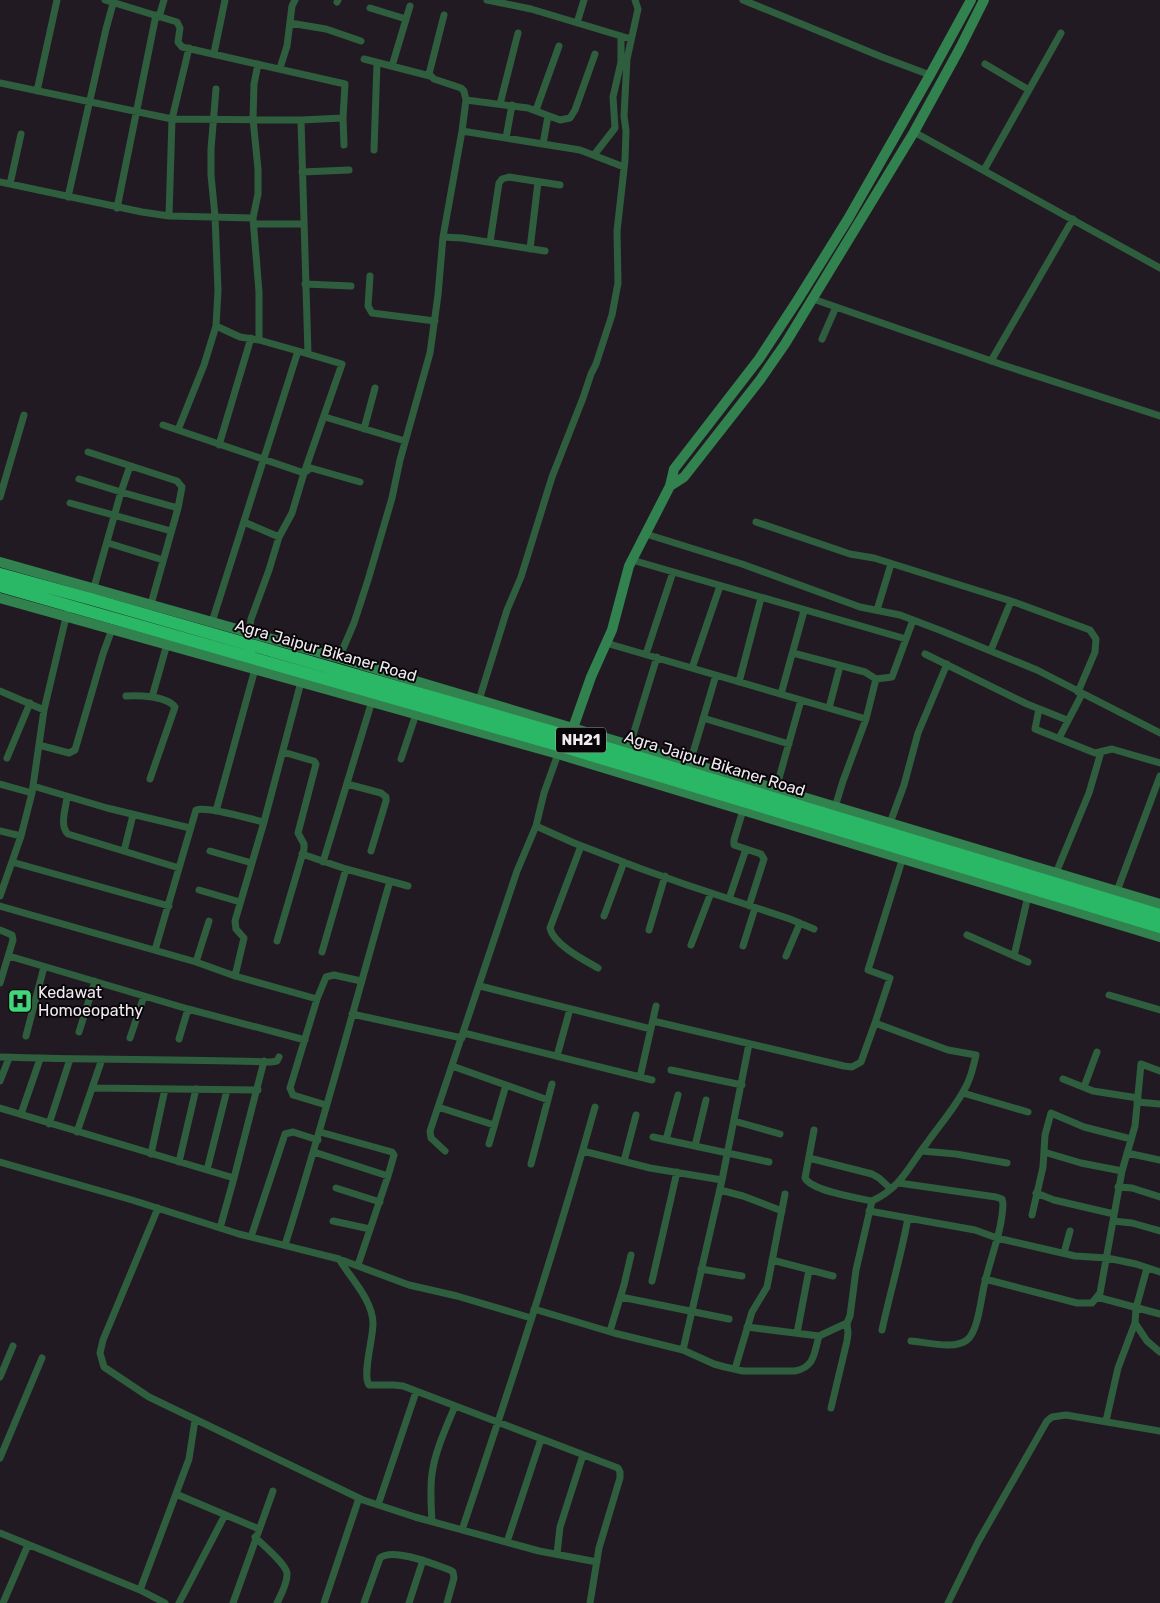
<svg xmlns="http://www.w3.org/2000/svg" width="1160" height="1603" viewBox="0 0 1160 1603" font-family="Rubik,sans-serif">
<rect width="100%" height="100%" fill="#221a22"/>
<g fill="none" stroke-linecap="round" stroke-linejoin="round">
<path stroke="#2e5e3d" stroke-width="7" d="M487,0L531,9L631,39
M743,0L882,57L930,75
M337,2L338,0
M370,8L406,19
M159,17L164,0
M290,23L326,29L361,41
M577,23L584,0
M214,53L225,0
M364,59L430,76
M985,64L1029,90
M392,66L410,6
M280,68L287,46L292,6L295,0
M0,83L172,119L301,120L343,118L345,84L182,47L178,42L180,28L177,22L105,0
M216,89L211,149V175L215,216L218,290L216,326L240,337L259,340
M37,91L57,0
M466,100L528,108L560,120L570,118L575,110L595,54
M500,104L518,33
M536,110L559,46
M343,118L344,145
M301,120L308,354
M462,131L580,150L624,167
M914,132L1160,268
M506,138L512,105
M543,144L548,116
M374,150L377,63
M594,155L615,128L613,97L621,62V36
M984,170L1061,33
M302,172L349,170
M0,182L142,212L169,216L253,218
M10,184L21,134
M68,197L106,29L114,0
M117,208L156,15
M169,216L172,119L189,48
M254,224H303
M443,237L462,238L545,251
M490,242L499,183L502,179L509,177L560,185
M530,249L538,182
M370,276L368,306L372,313L435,321
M305,284L351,286
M813,299L1003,365L1160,416
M822,339L836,307
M991,361L1073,219
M325,417L405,441
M163,425L304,473L311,468L360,482
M364,429L375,388
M178,430L204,365L216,326
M219,445L251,338
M88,452L177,481L182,487L178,508
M79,479L121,492L130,466
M0,497L24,415
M70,503L171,531
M244,522L279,537
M756,522L850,554L874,558L1011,601L1090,630L1096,639L1095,652L1078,692
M646,534L742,564L860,607L900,615L942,631L1037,670L1160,733
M108,543L163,560
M632,560L906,639
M93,591L121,492L178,508L151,604
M877,610L891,564
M212,622L298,351L259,340V292L253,218L258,194V169L253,119L254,84L258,64
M249,632L251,619L269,570L279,537L292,513L304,473L342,364L298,351
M606,643L866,719
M991,650L1011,601
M793,653L865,672L876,679
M646,654L673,572
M925,654L1027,704L1067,720
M339,658L354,623L368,580L392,498L400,460L430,353L438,295L443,237L462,131L466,100L464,91L461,88L434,79L429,74L444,15
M692,668L720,586
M739,682L761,598
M0,691L44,710
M781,694L804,611
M126,696C138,695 167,696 175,707L150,779
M152,697L167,644
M479,700L507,610L521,577L552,477L583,398L591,374L596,364L612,315L618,283L617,231L625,160L626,131L624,116L627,59L638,9L635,0
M829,708L840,666
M1039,709L1035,729L1095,753L1112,749L1160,763
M703,718L789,744
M1059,738L1082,694
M39,745L69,753L75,750L103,654L112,629
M630,745L657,657
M7,758L30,703
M401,759L416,714
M690,763L716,675
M0,784L32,793L44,710L67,613
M347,784L381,793L386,797V801L371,851
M33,786L107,808L190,828
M776,789L801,700
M67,797C66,808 59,826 68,834L179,868
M835,807L843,781L866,719L876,679L892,677L913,620
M743,810L734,840V845L761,854L764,859L749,906
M216,811L255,669
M890,823L904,785L918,733L947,664
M536,826L574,843L639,868L687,885L790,919L814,929
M0,831L21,836
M581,846L550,928C553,944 584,960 598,968
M124,851L133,815
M210,851L252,863
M302,854L346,869L408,886
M12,862L169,906
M323,862L372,701
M1056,873L1089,793L1101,752
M199,890L240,902
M1117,891L1160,776
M0,896L21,836L32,793
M729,899L746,849
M0,906L196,962L235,976L317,999
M604,916L624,862
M0,930L12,935L13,940L0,983
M649,930L665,876
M967,935L1028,962
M277,941L304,849V844L298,833L316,764L314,761L283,752
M691,945L711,893
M743,946L755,908
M155,950L196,810C207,806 250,819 264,822
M322,952L346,869
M9,956L188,1009L305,1040
M786,956L800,923
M1014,956L1028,896
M196,962L209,921
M235,976L244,938L236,929L235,921L264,822L301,682
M480,986L651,1029
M1109,995L1160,1010
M352,1014L462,1038
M653,1021L844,1066L852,1067L861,1062L875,1023
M79,1032L95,981
M464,1033L652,1080
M26,1036L44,967
M130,1038L144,996
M179,1039L188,1009
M557,1056L570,1009
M0,1057C90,1060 180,1059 271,1062L277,1061L279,1057
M452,1066L548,1100
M671,1070L742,1085
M640,1077L656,1006
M1063,1079L1093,1091L1138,1098
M0,1081L9,1058
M1084,1087L1097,1052
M92,1088L258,1090
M963,1093L1028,1112
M1137,1102L1160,1104
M326,1105L293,1095L290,1088L317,999L326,977L334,975L361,981
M438,1107L494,1125
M0,1108L207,1170
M21,1114L40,1059
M734,1121L780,1134
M49,1124L70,1059
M814,1130L805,1178C812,1191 857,1198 872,1201
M77,1132L102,1059
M320,1132L392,1152L394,1155L388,1176L358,1265
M653,1137L769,1162
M666,1140L678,1095
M489,1144L506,1085
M695,1146L706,1100
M445,1151L431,1138L430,1131L517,871L536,826L544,793L558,754
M583,1151L650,1168L722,1180
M922,1151L956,1154L1007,1163
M314,1152L388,1176
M1044,1152L1081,1163L1122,1171
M1127,1153L1160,1160
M151,1154L165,1089
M809,1158L872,1174L879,1178L891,1189
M624,1161L636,1115
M0,1162L132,1200L239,1234L339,1259L409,1285L457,1296L531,1318
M179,1162L196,1089
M531,1164L552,1084
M234,1178L264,1061
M899,1183L996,1197L1002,1199L1003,1204C1002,1231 991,1256 985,1282C981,1296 979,1330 967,1340C955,1350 926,1342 911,1341
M1118,1187L1132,1188L1160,1197
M336,1188L380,1202
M720,1190L743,1196L782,1211
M1036,1193L1054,1200L1114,1214
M158,1208L103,1340L100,1353L104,1367L149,1397L363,1500L415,1517L539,1551L597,1562
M869,1211L975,1230L997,1238L1075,1256L1107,1258L1136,1264L1160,1272
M1032,1215L1043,1167L1045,1135L1051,1113L1084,1127L1131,1139
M333,1221L370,1229
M1113,1221L1132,1223L1160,1231
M220,1228L234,1178L207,1170L227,1090
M251,1237L285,1134L293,1132L318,1140
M285,1245C323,1125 355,1003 390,881
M1064,1253L1070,1231
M339,1259C351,1279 373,1300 373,1324C373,1339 362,1375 369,1385H394L403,1386L618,1468L620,1472V1478L599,1548L590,1603
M772,1260L833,1276
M1147,1268L1136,1308L1135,1323L1147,1341L1160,1352
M701,1269L742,1276
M985,1279L1077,1303H1092L1100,1293L1122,1171L1135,1126L1141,1064L1160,1071
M652,1281L677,1172
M621,1297L729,1319
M1097,1297L1160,1314
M534,1309L614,1333L683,1350L714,1364L725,1367L743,1371H795C815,1367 814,1353 819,1336L847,1323L850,1316L856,1270L872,1201C901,1188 909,1166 927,1143C939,1126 953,1110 963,1092C970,1081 973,1068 976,1055L948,1050L875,1023L890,978L868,970L903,857
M747,1327L819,1336
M882,1330C890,1293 901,1256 908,1218
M610,1331L624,1285L631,1255
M797,1333L809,1270
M683,1350L722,1180L749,1044
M735,1369L752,1312L767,1287L785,1194
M0,1377L13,1346
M831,1408L847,1341L848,1333L847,1323
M1106,1421L1118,1368L1135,1323
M0,1458L42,1358
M176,1494L259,1529
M378,1505L416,1392
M432,1521C431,1506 430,1489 432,1474C435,1451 446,1428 455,1406
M462,1530C509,1390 555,1250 595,1107
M0,1533L140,1590L165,1603
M255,1537C263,1545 285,1563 287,1573C288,1582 281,1595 277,1603
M507,1542L541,1439
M557,1554L560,1527L583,1455
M140,1590L189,1459L195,1420
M3,1603L28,1545
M179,1603L225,1515
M233,1603L273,1491
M324,1603L359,1498
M364,1603L380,1558C392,1547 434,1564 450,1570L453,1572L454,1578L447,1603
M409,1603L423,1560
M948,1603L978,1542L1047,1421L1052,1417L1066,1415L1160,1431"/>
<path stroke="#31824e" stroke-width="10" d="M670,486L684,477L760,380L785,344L914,132L960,48L984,0
M0,562L339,658L1160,904
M0,598L558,754L1160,937
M573,728L591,677L612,630L629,566L670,486L674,469L759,359L797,301L848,219L930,75L971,0"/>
<path stroke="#2ab866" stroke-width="12" d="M0,574L91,599L571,737L1160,915
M0,586L561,746L1160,927"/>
</g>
<defs>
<symbol id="hospital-square" viewBox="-11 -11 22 22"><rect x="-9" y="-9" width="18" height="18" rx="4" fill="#40d77c" stroke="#090609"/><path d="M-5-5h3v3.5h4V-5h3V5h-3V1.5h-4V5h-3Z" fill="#111"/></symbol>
</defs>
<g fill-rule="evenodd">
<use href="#hospital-square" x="6" y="987" width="28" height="28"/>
</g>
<g text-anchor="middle" stroke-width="4" stroke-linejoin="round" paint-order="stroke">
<rect fill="#090609" stroke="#aba6ab" stroke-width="1" x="556" y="727.5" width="50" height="25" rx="4"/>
<g font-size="15" font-weight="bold" fill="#f0ebf0">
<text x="581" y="745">NH21</text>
</g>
<g font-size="16" fill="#f0ebf0" stroke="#090609">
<text transform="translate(326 650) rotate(16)" y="6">Agra Jaipur Bikaner Road</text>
<text transform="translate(715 763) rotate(17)" y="6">Agra Jaipur Bikaner Road</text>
</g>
<g font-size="16" fill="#f0ebf0" stroke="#090609" text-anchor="start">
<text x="38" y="998">Kedawat<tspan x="38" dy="18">Homoeopathy</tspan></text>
</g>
</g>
</svg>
